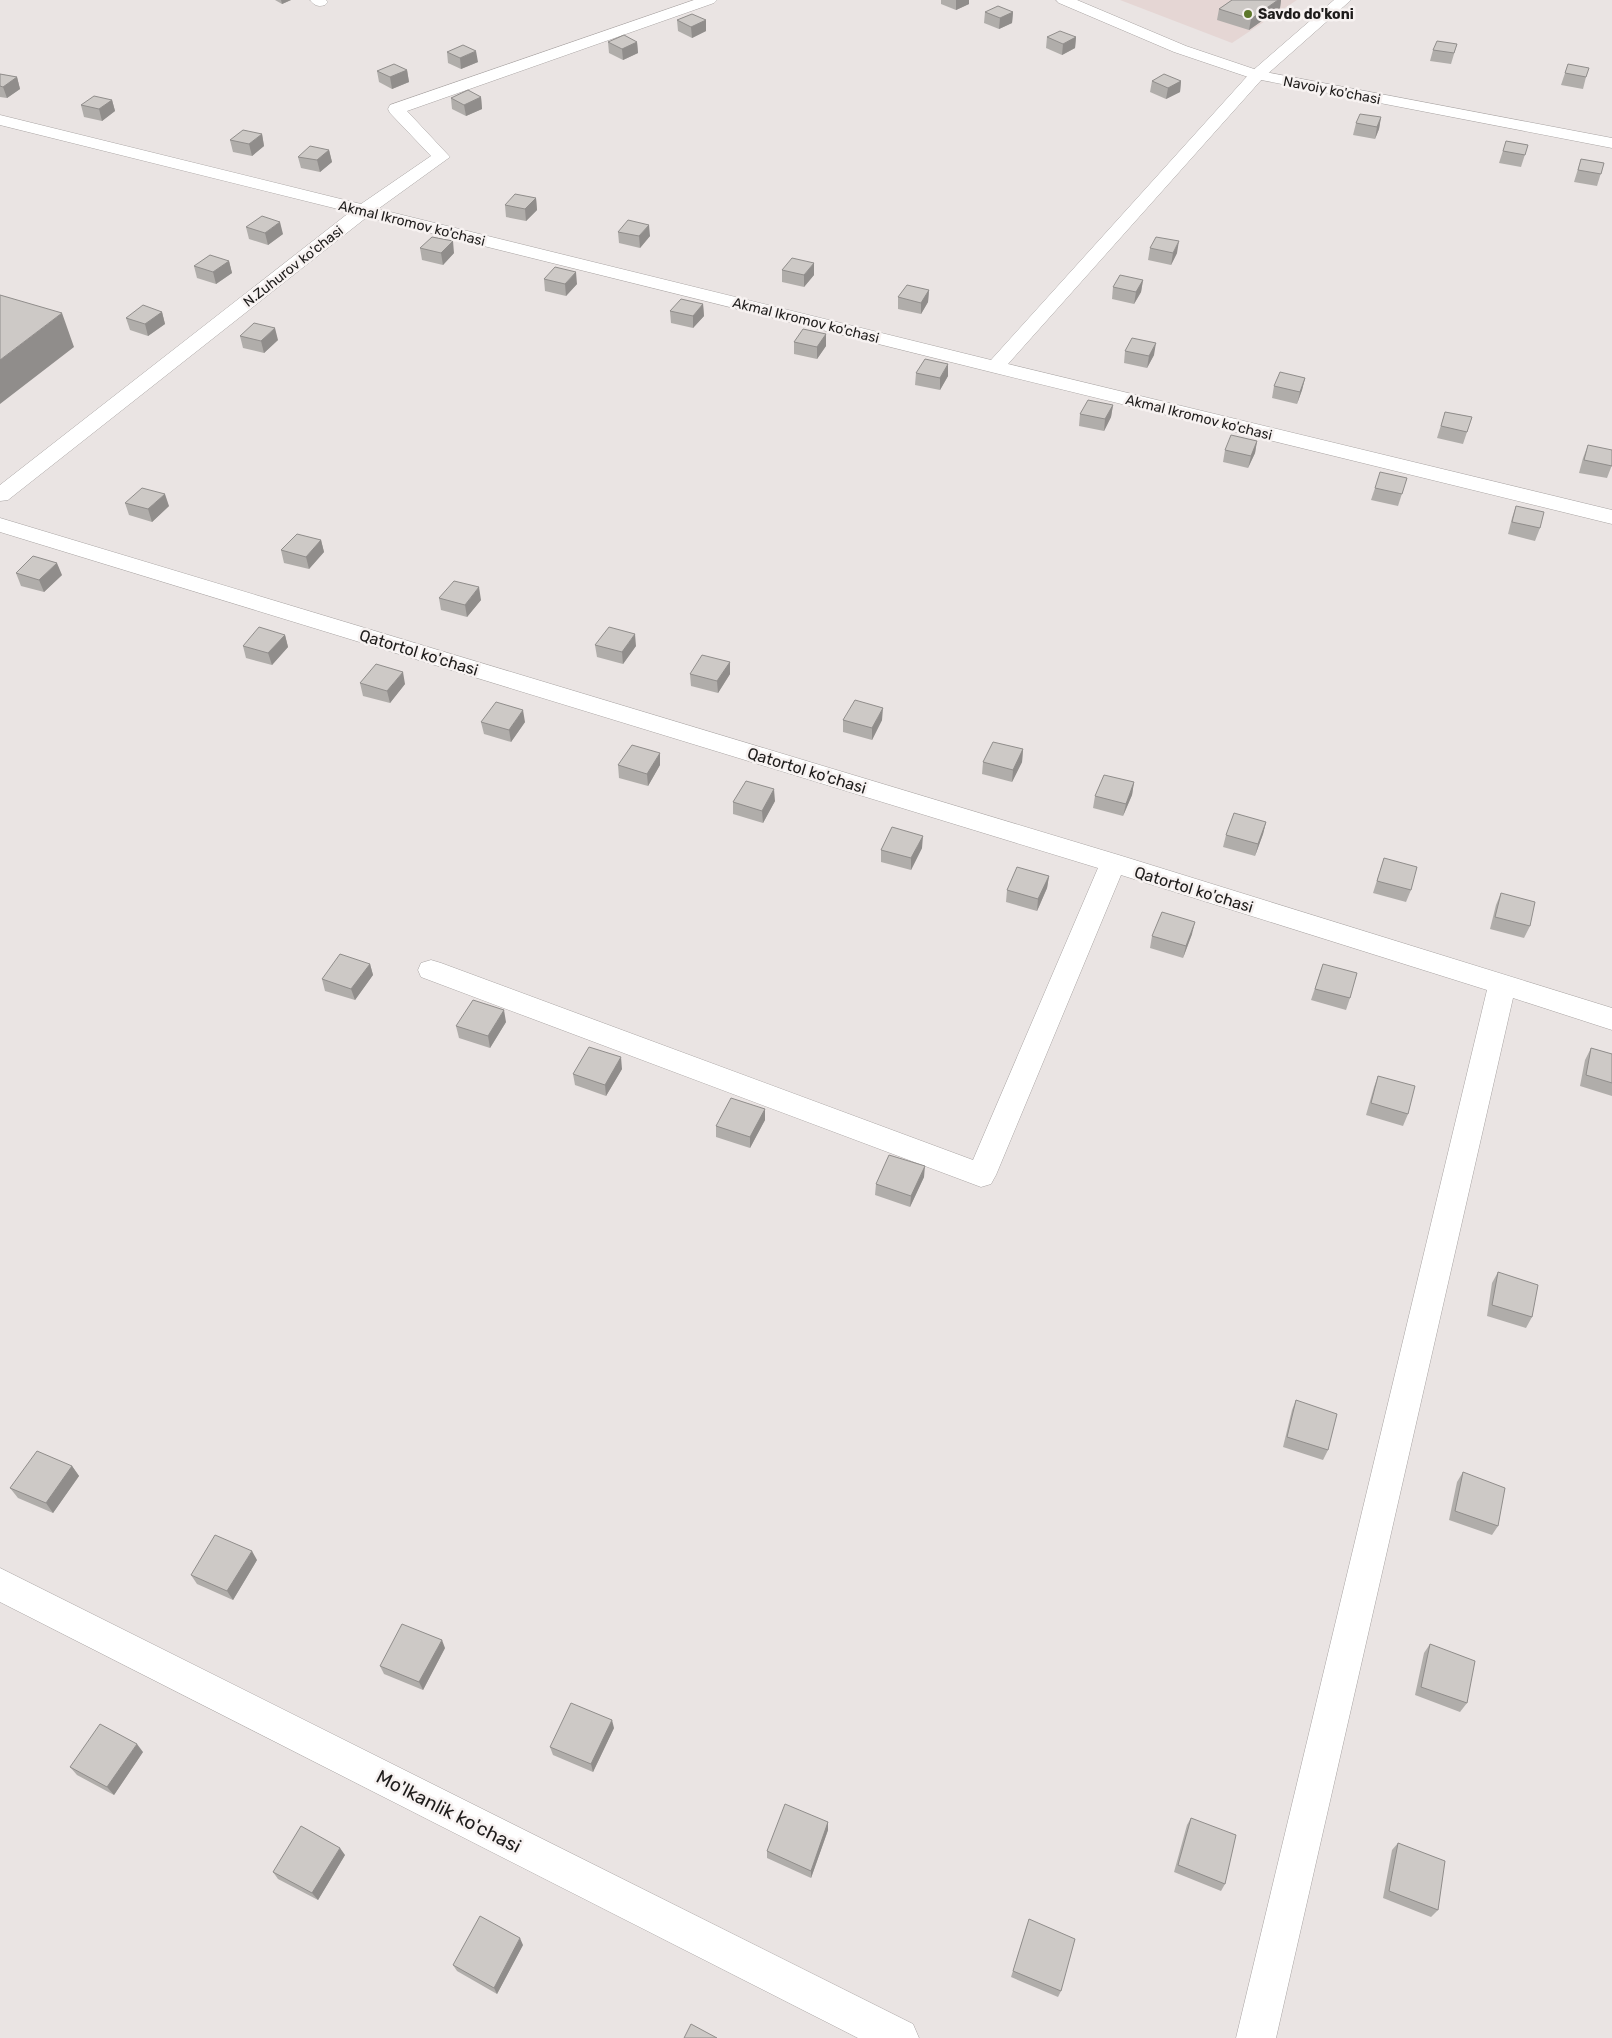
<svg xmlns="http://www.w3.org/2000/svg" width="1612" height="2038" viewBox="0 0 1612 2038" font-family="Rubik,sans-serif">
<rect width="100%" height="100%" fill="#eae4e3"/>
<path fill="#e5d6d4" d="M1120,0H1297L1232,43Z"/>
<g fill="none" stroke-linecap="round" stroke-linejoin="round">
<defs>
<path id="street" d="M310,0H326L328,2L325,5C318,7 315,6 310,0Z
M694,0H717L714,3L407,111L450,157L378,209L991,360L1251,72L1334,0H1351L1263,78L1008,364L1612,510V524L995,373L367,217L8,500L0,501V485L350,212L0,125V115L361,204L431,156L390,113L388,109L390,105Z
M0,518L1122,856L1612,1008V1030L1513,998L1276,2038H1236L1487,990L1121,875L996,1175L991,1184L981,1187L421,977L418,970L421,963L431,960L441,963L973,1160L1098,868L0,532Z
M0,1568L913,2024L919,2038H858L0,1602Z"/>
<path id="secondary" d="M1056,0H1077L1186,46L1260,71L1612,138V148L1251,78L1174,52L1059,3Z"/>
</defs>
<use href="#street" stroke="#a9a4a3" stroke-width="1"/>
<use href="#secondary" stroke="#a9a4a3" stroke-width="1"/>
<use href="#street" fill="#fff" fill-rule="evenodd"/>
<use href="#secondary" fill="#fff" fill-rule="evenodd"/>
</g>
<path fill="#b0adaa" d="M275,0H291L282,4Z
M941,0H969V4L956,10L941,4Z
M1232,0H1281L1280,8L1249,30L1217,20L1219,9Z
M985,12H1013L1012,23L999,29L984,23Z
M677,20H706V31L692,38L678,31Z
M1047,37H1076L1075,48L1062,55L1046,48Z
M608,42H637L638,53L623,60L609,53Z
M1457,44L1451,64L1430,61L1433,50Z
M447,52L478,62L461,69L448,63Z
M1568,64L1586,77L1583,89L1561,85Z
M407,70L409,82L392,89L379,82L377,71Z
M0,74L17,77L20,89L7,98L0,97Z
M1152,81H1181L1180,92L1166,99L1150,92Z
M481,97L482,109L466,116L452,109L451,98Z
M112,100L115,111L102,121L84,117L81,105Z
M1381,117L1379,129L1375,139L1353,135L1356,123Z
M262,134L264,146L252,156L233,152L230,140Z
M1506,141L1528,145L1521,167L1499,163Z
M329,150L332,162L320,172L301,168L298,157Z
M1581,159L1604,163L1597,186L1574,182Z
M536,198L537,210L526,221L506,217L505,205Z
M246,227L283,234L268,245L249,239Z
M618,232L650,236L640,248L619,243Z
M420,248L454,253L443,265L422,260Z
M1150,248L1177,253L1171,265L1148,260Z
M229,261L232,273L216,284L197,278L194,266Z
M782,270L814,275L804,287L782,282Z
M544,279L577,284L566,296L545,291Z
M1143,280L1141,292L1134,304L1112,299L1113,287Z
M929,290L928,302L921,314L898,309V297Z
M703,304L704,316L693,328L671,323L670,311Z
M162,312L165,324L148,336L130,330L126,318Z
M826,334V346L817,359L794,354V342Z
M240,336L278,340L264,353L243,348Z
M1125,351L1154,355L1147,368L1124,363Z
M916,373L948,376L940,390L915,385Z
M1305,378L1302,390L1297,404L1272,398L1274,386Z
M1113,405L1111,417L1104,431L1079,426L1080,414Z
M1445,412L1472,417L1463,444L1437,438Z
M1257,441L1255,453L1248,468L1223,462L1225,450Z
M1588,445L1612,465L1607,478L1579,473L1583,458Z
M1407,478L1398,506L1371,500L1375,488Z
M125,503L169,506L152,522L129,515Z
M1516,506L1540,528L1535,541L1508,534L1512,518Z
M321,540L324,552L309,569L284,563L281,550Z
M16,573L62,575L44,592L21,586Z
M439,598L481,600L467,617L441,610Z
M285,635L288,647L272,665L246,658L243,646Z
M595,645L636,646L623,664L597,657Z
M730,662V674L718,693L691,686L690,674Z
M360,683L405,684L390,703L363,696Z
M843,720H882L872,740L843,732Z
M481,722H525L511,742L484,734Z
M1023,749L1022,762L1012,782L982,774L983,762Z
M618,765H660L648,786L619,778Z
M1134,782L1132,795L1123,816L1093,808L1095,796Z
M775,801L763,823L733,814V802Z
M1266,822L1263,834L1255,856L1223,847L1226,835Z
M922,848L911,870L881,862V850Z
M1384,858L1411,890L1406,902L1373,893Z
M1049,876L1047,888L1037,911L1006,902L1007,890Z
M1501,893L1530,926L1524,938L1490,929L1496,905Z
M1192,934L1183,958L1150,948L1152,936Z
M370,964L373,975L355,1000L325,991L322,979Z
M1323,964L1350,998L1346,1010L1311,1000Z
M506,1022L490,1048L459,1038L456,1026Z
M1591,1048L1612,1054V1096L1580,1086L1585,1060Z
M622,1069L606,1096L575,1085L573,1074Z
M1378,1076L1408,1114L1403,1126L1366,1115L1374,1087Z
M765,1109V1120L750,1148L716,1137V1126Z
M924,1177L910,1207L875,1195L876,1184Z
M1498,1272L1532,1317L1526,1328L1487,1316L1492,1283Z
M1296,1400L1328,1450L1323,1460L1283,1447L1292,1410Z
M72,1466L79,1476L53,1513L18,1498L10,1488Z
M1463,1472L1498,1526L1492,1535L1449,1520L1457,1482Z
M257,1560L233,1600L197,1584L191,1575Z
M1430,1644L1467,1703L1460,1712L1415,1695L1424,1653Z
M445,1648L423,1690L384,1674L380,1666Z
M614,1728L593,1772L553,1755L550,1747Z
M143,1752L114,1795L77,1775L70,1767Z
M1191,1818L1225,1884L1221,1891L1174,1872L1187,1825Z
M828,1822V1830L811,1878L767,1858V1851Z
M1398,1843L1438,1910L1431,1917L1383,1898L1392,1850Z
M345,1855L318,1900L278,1879L273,1872Z
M1029,1919L1061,1991L1058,1997L1011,1977Z
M523,1945L497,1994L457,1971L453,1965Z"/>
<path fill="#908d8b" d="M281,0H291L282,4Z
M956,0H969V4L956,10Z
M1278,0H1281L1280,8L1249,30L1251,19Z
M1013,12L1012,23L999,29L1000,18Z
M706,20V31L692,38L691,27Z
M1076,37L1075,48L1062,55L1063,44Z
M637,42L638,53L623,60L622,49Z
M476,51L478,62L461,69L460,58Z
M407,70L409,82L392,89L390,77Z
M17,77L20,89L7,98L3,87Z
M1181,81L1180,92L1166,99L1168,88Z
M481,97L482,109L466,116L464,105Z
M112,100L115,111L102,121L99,109Z
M1381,117L1379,129L1375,139L1377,127Z
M262,134L264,146L252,156L249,144Z
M329,150L332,162L320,172L317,160Z
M536,198L537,210L526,221L525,209Z
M280,222L283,234L268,245L265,233Z
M649,225L650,236L640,248L639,236Z
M453,241L454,253L443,265L441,253Z
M1179,241L1177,253L1171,265L1173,253Z
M229,261L232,273L216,284L213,272Z
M814,263V275L804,287V275Z
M576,272L577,284L566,296L565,284Z
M1143,280L1141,292L1134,304L1136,292Z
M929,290L928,302L921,314V303Z
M703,304L704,316L693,328V316Z
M162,312L165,324L148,336L145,324Z
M62,313L74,347L0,404V360Z
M275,328L278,340L264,353L261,341Z
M826,334V346L817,359V347Z
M1156,343L1154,355L1147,368L1149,356Z
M948,364V376L940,390V378Z
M1305,378L1302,390L1297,404L1300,392Z
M1113,405L1111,417L1104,431L1105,419Z
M1257,441L1255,453L1248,468L1251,456Z
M165,494L169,506L152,522L148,509Z
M321,540L324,552L309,569L306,557Z
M57,563L62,575L44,592L39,580Z
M479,587L481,600L467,617L465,605Z
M635,634L636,646L623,664L622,652Z
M285,635L288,647L272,665L268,653Z
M730,662V674L718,693L717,681Z
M403,672L405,684L390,703L387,691Z
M883,708L882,720L872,740V728Z
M523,710L525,722L511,742L509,730Z
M1023,749L1022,762L1012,782L1013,770Z
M660,753V765L648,786L647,774Z
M1134,782L1132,795L1123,816L1126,804Z
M774,789L775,801L763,823L762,811Z
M1266,822L1263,834L1255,856L1258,844Z
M923,836L922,848L911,870V858Z
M1049,876L1047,888L1037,911L1038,899Z
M1195,922L1192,934L1183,958L1186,946Z
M370,964L373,975L355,1000L351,989Z
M504,1010L506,1022L490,1048L488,1036Z
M621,1057L622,1069L606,1096L605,1085Z
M765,1109V1120L750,1148V1137Z
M925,1166L924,1177L910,1207L911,1196Z
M72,1466L79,1476L53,1513L46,1503Z
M252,1551L257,1560L233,1600L227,1591Z
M442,1640L445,1648L423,1690L419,1682Z
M612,1720L614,1728L593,1772L591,1764Z
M137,1744L143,1752L114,1795L107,1787Z
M828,1822V1830L811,1878V1871Z
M340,1848L345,1855L318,1900L312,1893Z
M520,1938L523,1945L497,1994L494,1988Z"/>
<path fill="#cdc9c6" stroke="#908d8b" d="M1232,0H1278L1251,19L1219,9Z
M998,6L1013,12L1000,18L985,12Z
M692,14L706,20L691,27L677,20Z
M1060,31L1076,37L1063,44L1047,37Z
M624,35L637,42L622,49L608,42Z
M1437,41L1457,44L1454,53L1433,50Z
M463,45L476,51L460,58L447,52Z
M394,64L407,70L390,77L377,71Z
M1568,64L1589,68L1586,77L1565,73Z
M0,74L17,77L3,87L0,86Z
M1164,74L1181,81L1168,88L1152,81Z
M468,90L481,97L464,105L451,98Z
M94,96L112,100L99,109L81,105Z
M1360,114L1381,117L1377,127L1356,123Z
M243,130L262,134L249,144L230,140Z
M1506,141L1528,145L1525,155L1503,151Z
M310,146L329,150L317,160L298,157Z
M1581,159L1604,163L1601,174L1578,170Z
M515,194L536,198L525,209L505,205Z
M262,216L280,222L265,233L246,227Z
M628,220L649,225L639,236L618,232Z
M432,237L453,241L441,253L420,248Z
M1156,237L1179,241L1173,253L1150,248Z
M210,255L229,261L213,272L194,266Z
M792,258L814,263L804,275L782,270Z
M555,267L576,272L565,284L544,279Z
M1120,275L1143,280L1136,292L1113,287Z
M907,285L929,290L921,303L898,297Z
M0,295L62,313L0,360Z
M681,299L703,304L693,316L670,311Z
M143,305L162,312L145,324L126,318Z
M254,323L275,328L261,341L240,336Z
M803,329L826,334L817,347L794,342Z
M1132,338L1156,343L1149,356L1125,351Z
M925,359L948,364L940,378L916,373Z
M1280,372L1305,378L1300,392L1274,386Z
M1088,400L1113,405L1105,419L1080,414Z
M1445,412L1472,417L1467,432L1441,426Z
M1231,435L1257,441L1251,456L1225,450Z
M1588,445L1612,450V466L1584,460Z
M1380,472L1407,478L1402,494L1375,488Z
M142,488L165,494L148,509L125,503Z
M1516,506L1544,512L1540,528L1512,522Z
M297,534L321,540L306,557L281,550Z
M33,556L57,563L39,580L16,573Z
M454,581L479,587L465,605L439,598Z
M259,627L285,635L268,653L243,646Z
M609,627L635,634L622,652L595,645Z
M702,655L730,662L717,681L690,674Z
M376,664L403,672L387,691L360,683Z
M855,700L883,708L872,728L843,720Z
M496,702L523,710L509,730L481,722Z
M993,742L1023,749L1013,770L983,762Z
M632,745L660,753L647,774L618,765Z
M1104,775L1134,782L1126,804L1095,796Z
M746,781L774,789L762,811L733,802Z
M1234,813L1266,822L1258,844L1226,835Z
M892,827L923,836L911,858L881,850Z
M1384,858L1417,867L1411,890L1377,881Z
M1017,867L1049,876L1038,899L1007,890Z
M1501,893L1535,902L1530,926L1495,917Z
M1162,912L1195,922L1186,946L1152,936Z
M340,954L370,964L351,989L322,979Z
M1323,964L1357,973L1350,998L1315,989Z
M473,1000L504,1010L488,1036L456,1026Z
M589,1047L621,1057L605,1085L573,1074Z
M1591,1048L1612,1054V1083L1586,1075Z
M1378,1076L1415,1086L1408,1114L1371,1103Z
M731,1098L765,1109L750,1137L716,1126Z
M889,1155L925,1166L911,1196L876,1184Z
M1498,1272L1538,1285L1532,1317L1492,1305Z
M1296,1400L1337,1414L1328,1450L1287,1437Z
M37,1451L72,1466L46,1503L10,1488Z
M1463,1472L1505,1488L1498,1526L1455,1511Z
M215,1535L252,1551L227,1591L191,1575Z
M402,1624L442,1640L419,1682L380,1666Z
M1430,1644L1475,1661L1467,1703L1421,1687Z
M571,1703L612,1720L591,1764L550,1747Z
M100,1724L137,1744L107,1787L70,1767Z
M785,1804L828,1822L811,1871L767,1851Z
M1191,1818L1236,1835L1225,1884L1178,1865Z
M301,1826L340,1848L312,1893L273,1872Z
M1398,1843L1445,1861L1438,1910L1389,1891Z
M480,1916L520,1938L494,1988L453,1965Z
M1029,1919L1075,1939L1061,1991L1013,1971Z
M691,2024L717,2038H684Z"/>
<circle fill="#5d772a" stroke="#f7f2f1" stroke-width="2" cx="1248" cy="14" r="5"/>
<g text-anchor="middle" stroke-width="5" stroke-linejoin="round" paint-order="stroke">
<g font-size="14" font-weight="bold" fill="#1e1c1b" stroke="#f7f2f1" text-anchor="start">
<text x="1258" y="19">Savdo do'koni</text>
</g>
<g font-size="14" fill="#1e1c1b" stroke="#f7f2f1">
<text transform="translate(1332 90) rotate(11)" y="5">Navoiy ko'chasi</text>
<text transform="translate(412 223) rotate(14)" y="5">Akmal Ikromov ko'chasi</text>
<text transform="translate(293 266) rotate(-38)" y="5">N.Zuhurov ko'chasi</text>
<text transform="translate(806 320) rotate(14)" y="5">Akmal Ikromov ko'chasi</text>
<text transform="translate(1199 417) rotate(14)" y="5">Akmal Ikromov ko'chasi</text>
</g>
<g font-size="16" fill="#1e1c1b" stroke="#f7f2f1">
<text transform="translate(419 652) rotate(17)" y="6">Qatortol ko'chasi</text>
<text transform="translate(807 770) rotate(17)" y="6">Qatortol ko'chasi</text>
<text transform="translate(1194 889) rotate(17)" y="6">Qatortol ko'chasi</text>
</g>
<g font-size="19" fill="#1e1c1b" stroke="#f7f2f1">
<text transform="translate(449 1811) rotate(27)" y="7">Mo'lkanlik ko'chasi</text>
</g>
</g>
</svg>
